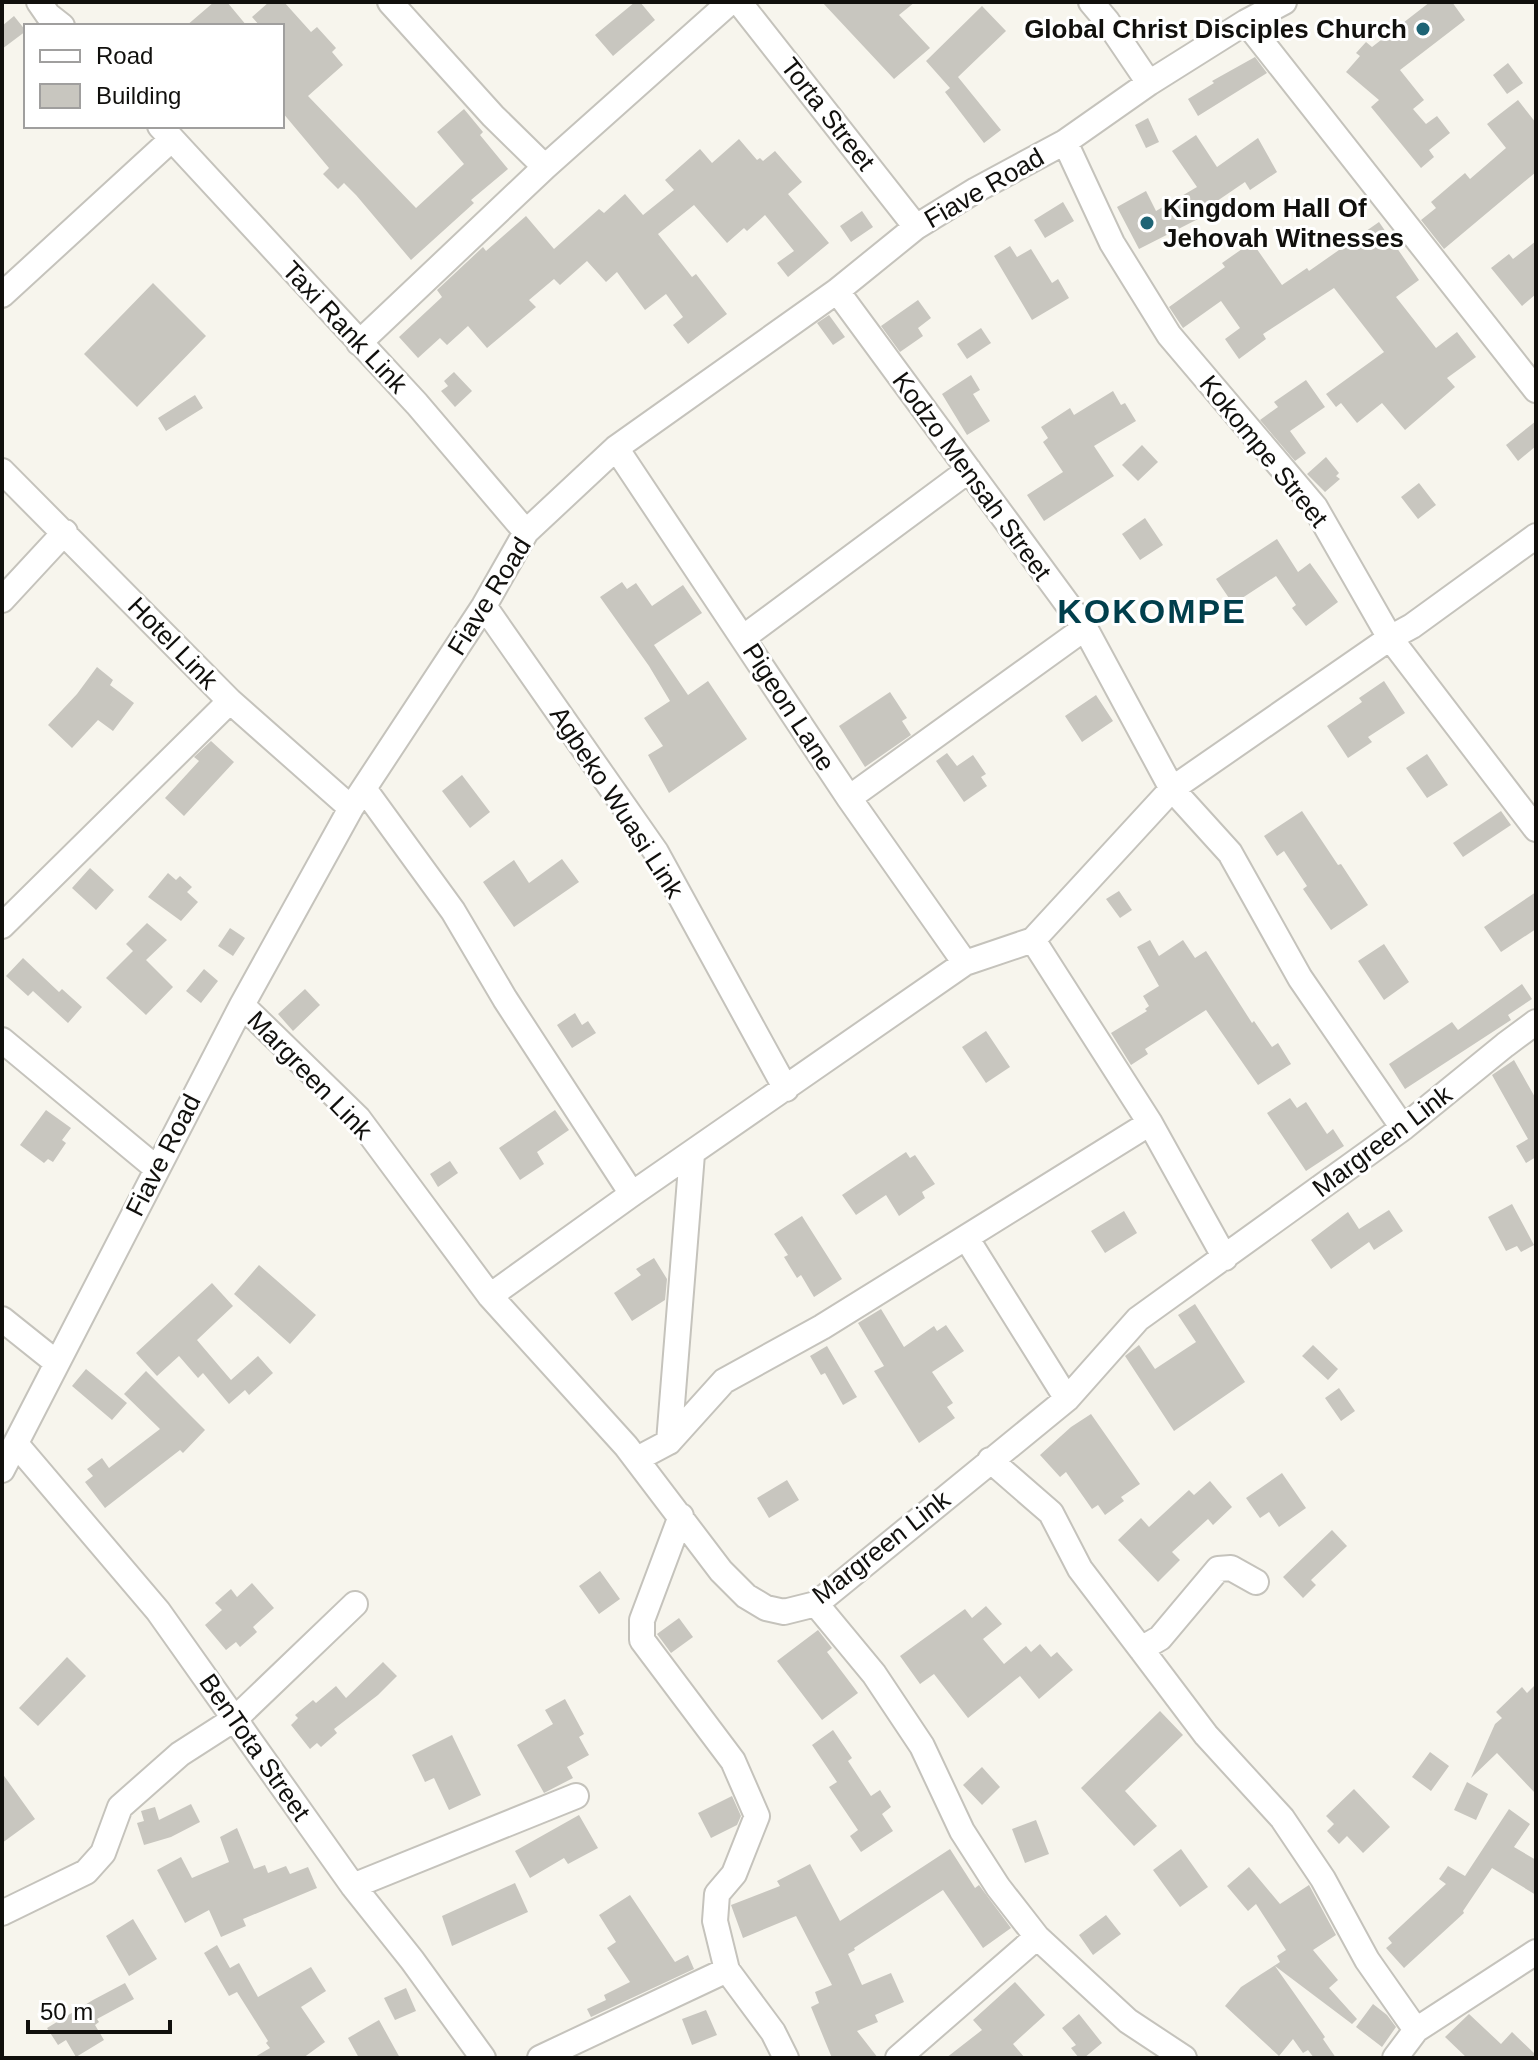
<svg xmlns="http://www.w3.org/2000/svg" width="1538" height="2060" viewBox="0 0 1538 2060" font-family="Arial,sans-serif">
<rect width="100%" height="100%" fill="#f7f5ed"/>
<path fill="#c8c6bf" d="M214,2H227L247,26H186Z
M269,2H284L311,32L317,27L336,48L332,52L343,65L308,96L416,208L464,164L437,132L464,109L483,132L480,135L508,169L471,200L474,203L411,260L356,195L344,183L338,189L323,174L329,168L282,112V26H260L252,17Z
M635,2H640L655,20L613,56L595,35Z
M822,2H915L899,15L930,48L894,79Z
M1430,2H1452L1465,20L1400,70L1424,100L1413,109L1426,124L1437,116L1450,133L1429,150L1434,157L1421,168L1371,107L1379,100L1346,72L1360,56L1356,53L1366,42L1372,47Z
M982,6L1006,31L958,77L1001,130L984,143L945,92L950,88L926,61Z
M14,16L26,31L2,49V26Z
M1255,57L1267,73L1198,116L1188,99L1214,83L1212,81Z
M1508,63L1523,83L1507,94L1493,75Z
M1518,100L1536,123V172L1444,249L1421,220L1436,208L1431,202L1465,173L1470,179L1506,148L1487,124Z
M1148,118L1159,142L1146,148L1135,125Z
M1196,135L1217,167L1258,138L1277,172L1250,190L1245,182L1198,214L1200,218L1139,249L1117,207L1146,191L1156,211L1197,187L1172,151Z
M739,139L757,160L760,158L763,161L775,151L802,182L788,194L829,243L788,277L777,263L794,251L765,215L747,231L744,228L727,243L694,205L658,234L692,277L696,274L727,314L688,344L673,325L683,317L666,294L645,310L617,272L606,282L587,261L560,285L554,279L529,300L536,307L487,348L468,326L447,345L440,338L418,358L399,337L442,297L437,290L483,247L486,251L526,216L554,249L599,209L604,213L625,194L643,215L674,190L665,180L700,149L712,163Z
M1063,202L1074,221L1045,238L1034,220Z
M862,211L873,227L851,242L840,226Z
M1379,222L1419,280L1396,297L1436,348L1457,332L1476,357L1447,378L1455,387L1405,430L1382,403L1357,423L1341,403L1336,407L1326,394L1384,352L1334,288L1263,334L1266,339L1239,359L1225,339L1240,328L1221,301L1183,328L1169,307L1225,267L1222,263L1252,242L1282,285L1307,268L1309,271Z
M1536,241V294L1522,306L1491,268L1509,254L1513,259Z
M1010,246L1017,257L1031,249L1052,283L1058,279L1069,298L1032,320L994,256Z
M153,283L206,336L137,407L84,354Z
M918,300L931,318L918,328L923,336L900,352L881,326Z
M829,315L845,337L833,345L817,323Z
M981,328L991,343L967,359L957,344Z
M454,372L472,391L455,407L441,391L448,386L444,381Z
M971,375L980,390L973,394L990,421L967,435L942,394Z
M1306,380L1325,407L1290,431L1306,453L1295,461L1260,420L1278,407L1274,402Z
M1113,391L1121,405L1125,403L1136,421L1094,446L1114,476L1044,521L1027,495L1063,472L1043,442L1048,438L1041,427L1070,408L1074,415Z
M195,395L203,408L166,431L158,418Z
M1536,421V446L1518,461L1506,445Z
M1142,445L1158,462L1138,481L1122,465Z
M1326,457L1339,473L1336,476L1340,479L1325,492L1307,474Z
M1419,483L1436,505L1418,519L1401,497Z
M1145,518L1163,545L1140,560L1122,534Z
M1277,539L1298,572L1310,563L1338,602L1306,626L1292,608L1296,605L1276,576L1233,604L1216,579Z
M622,582L627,589L636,583L652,606L683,585L702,613L654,645L688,695L708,681L747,739L669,793L648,755L663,746L644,718L670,701L649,666L600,597Z
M97,667L113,680L110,685L134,703L113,731L98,720L72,748L48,725L77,694Z
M1384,681L1405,713L1368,737L1372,742L1348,758L1327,726L1362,702L1359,698Z
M890,692L907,718L902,721L911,735L865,767L839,726Z
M1096,695L1113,721L1082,742L1065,716Z
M211,741L234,762L184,816L165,798L199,761L194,757Z
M947,753L957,766L973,755L986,774L981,777L987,786L964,802L936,761Z
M1427,754L1448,785L1427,798L1406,768Z
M462,775L490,812L470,828L442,791Z
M1302,811L1338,865L1341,864L1368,905L1331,930L1303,889L1307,886L1284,851L1277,856L1264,836Z
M1501,811L1511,825L1463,857L1453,843Z
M562,859L579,882L514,927L483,882L514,860L529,883Z
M90,868L114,890L96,910L72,888Z
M168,873L176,880L180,876L192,887L187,892L198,902L181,921L148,897Z
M1119,891L1132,910L1120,918L1106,899Z
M1536,892V929L1501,952L1484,927Z
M147,923L167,940L146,960L173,987L146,1015L106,978L133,951L126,944Z
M230,928L245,938L233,956L218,946Z
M1150,940L1159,956L1183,940L1195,958L1206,951L1252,1023L1254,1021L1272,1047L1278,1043L1291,1064L1258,1085L1206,1010L1145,1049L1148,1054L1131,1065L1111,1033L1147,1011L1145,1009L1149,1006L1143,996L1159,986L1137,947Z
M1384,944L1409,982L1384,1000L1358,961Z
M23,958L59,992L62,989L82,1007L68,1023L33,991L28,996L6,976Z
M204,969L218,981L201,1003L186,991Z
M1522,984L1532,999L1508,1015L1511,1020L1405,1089L1389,1064L1452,1022L1458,1030Z
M305,989L320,1005L293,1031L278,1014Z
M575,1013L582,1025L588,1021L596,1033L572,1048L557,1025Z
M986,1031L1010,1067L986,1083L962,1047Z
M1514,1060L1536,1099V1157L1526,1163L1516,1146L1528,1139L1492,1075Z
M1290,1098L1297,1108L1306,1102L1327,1134L1333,1129L1344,1146L1306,1171L1267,1113Z
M46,1110L71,1128L62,1140L66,1143L53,1162L48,1159L44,1163L20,1145Z
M555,1110L569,1130L537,1152L544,1164L520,1180L499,1148Z
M906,1152L910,1158L915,1155L935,1184L922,1192L925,1198L899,1216L886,1195L856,1215L842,1195Z
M450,1161L458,1173L438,1187L430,1174Z
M1512,1204L1534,1245L1521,1252L1517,1246L1506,1251L1488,1217Z
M1389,1210L1403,1231L1374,1250L1369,1242L1331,1269L1311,1240L1348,1212L1359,1229Z
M1124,1211L1137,1233L1105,1253L1091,1231Z
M802,1216L842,1279L814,1297L801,1275L797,1278L784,1257L788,1255L774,1234Z
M654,1258L667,1279L665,1300L632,1321L614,1293L641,1275L636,1269Z
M259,1265L316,1315L290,1344L234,1294Z
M212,1283L233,1306L197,1340L231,1380L258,1356L273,1373L249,1395L245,1390L229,1404L203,1373L198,1378L179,1356L157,1376L136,1353Z
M1195,1304L1245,1382L1174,1431L1125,1356L1139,1345L1155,1369L1196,1342L1178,1315Z
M881,1309L904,1347L934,1326L937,1331L946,1325L964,1351L932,1372L953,1403L947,1407L955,1418L919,1443L874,1371L884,1366L858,1323Z
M1313,1345L1338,1369L1328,1380L1302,1356Z
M827,1346L857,1397L843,1405L825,1373L821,1375L810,1356Z
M86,1369L127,1403L112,1420L72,1386Z
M146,1371L205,1430L183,1453L180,1450L105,1508L85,1482L93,1476L87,1469L102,1458L109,1468L160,1429L124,1394Z
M1339,1388L1355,1411L1341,1421L1325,1398Z
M1091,1414L1140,1484L1121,1497L1124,1501L1105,1515L1098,1505L1092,1509L1066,1472L1060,1477L1040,1455L1071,1427Z
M1282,1473L1306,1508L1279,1527L1269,1512L1260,1518L1246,1498Z
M787,1480L799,1500L769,1518L757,1498Z
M1210,1481L1232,1507L1213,1525L1208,1519L1172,1552L1180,1560L1158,1582L1118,1540L1141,1518L1149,1527L1189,1490L1194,1495Z
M1332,1530L1347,1546L1311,1580L1316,1585L1303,1598L1283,1577Z
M600,1571L620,1599L599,1614L579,1586Z
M252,1583L274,1608L253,1627L257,1632L240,1647L236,1642L226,1650L205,1625L222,1610L215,1603L231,1589L237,1597Z
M986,1606L1002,1624L983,1639L1004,1664L1026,1646L1031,1652L1040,1644L1051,1657L1057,1652L1073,1670L1039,1699L1020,1676L968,1718L934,1674L920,1684L900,1656L965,1609L972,1618Z
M679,1618L693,1637L671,1653L657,1634Z
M818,1630L832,1648L827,1652L858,1693L822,1720L777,1661Z
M67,1657L86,1676L38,1726L19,1708Z
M383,1662L397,1676L378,1695L334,1729L337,1733L321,1747L317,1743L310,1749L291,1725L298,1718L295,1715L313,1700L316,1703L336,1686L346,1698Z
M1536,1684V1794L1497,1753L1471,1778L1495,1724L1502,1718L1496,1712L1522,1687L1527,1693Z
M565,1699L584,1734L579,1737L589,1755L567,1767L573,1778L544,1793L517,1745L553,1724L545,1710Z
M1160,1711L1183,1735L1125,1791L1157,1826L1134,1846L1081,1788Z
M833,1730L852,1758L848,1761L871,1796L880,1790L891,1807L882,1814L893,1831L861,1852L850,1836L858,1830L829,1787L837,1782L812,1745Z
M452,1735L481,1795L449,1810L434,1778L425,1782L412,1755Z
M1430,1752L1449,1766L1431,1791L1412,1777Z
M982,1767L1000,1787L982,1805L963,1785Z
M2,1773L35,1819L2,1843Z
M1467,1782L1488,1794L1476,1820L1454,1810Z
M1354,1789L1390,1827L1363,1853L1347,1836L1339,1844L1327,1831L1334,1824L1326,1816Z
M732,1796L741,1816L737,1825L711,1838L698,1813Z
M191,1804L200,1822L171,1837L144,1845L137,1823L144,1821L141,1811L155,1807L159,1820Z
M1509,1809L1530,1824L1514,1847L1536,1860V1895L1492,1868L1463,1911L1464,1913L1404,1968L1386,1948L1392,1943L1388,1938L1446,1884L1439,1879L1448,1866L1465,1876Z
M579,1815L598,1848L568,1864L564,1858L530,1878L515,1851Z
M1036,1820L1049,1854L1025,1863L1012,1829Z
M237,1828L254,1869L265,1865L268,1873L286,1866L290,1874L308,1867L317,1888L243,1919L246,1926L221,1937L209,1910L185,1923L157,1870L181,1857L192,1878L229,1862L220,1837Z
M950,1849L975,1888L979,1885L1011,1928L983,1948L943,1890L854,1948L855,1950L848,1954L862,1985L891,1973L904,2002L875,2015L878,2022L857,2031L878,2058H832L811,2007L819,2003L815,1992L832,1985L796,1916L743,1938L731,1905L780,1886L777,1881L810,1864L840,1921Z
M1181,1849L1208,1887L1180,1907L1153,1870Z
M1249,1867L1280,1904L1309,1885L1336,1935L1313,1950L1338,1980L1329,1988L1357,2019L1352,2024L1275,1966L1325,2037L1323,2039L1336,2058H1314L1308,2050L1303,2053L1293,2039L1279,2056L1225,2006L1241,1987L1280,1962L1277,1956L1286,1950L1256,1904L1248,1911L1227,1886Z
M515,1883L528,1912L452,1946L442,1916Z
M630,1895L675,1962L688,1955L694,1969L591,2017L587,2009L606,2000L604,1995L630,1982L607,1948L616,1942L599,1915Z
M1106,1915L1121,1934L1093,1955L1079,1935Z
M133,1919L157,1959L129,1976L106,1936Z
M217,1945L230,1968L239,1963L258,1997L311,1967L326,1991L301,2007L325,2042L303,2058H253L270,2048L266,2043L268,2041L237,1992L229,1996L204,1953Z
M1015,1982L1045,2015L1013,2044L1025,2058H946L982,2030L973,2020Z
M125,1983L134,1999L97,2019L99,2022L95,2025L104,2040L76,2057L66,2040L58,2045L47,2028L93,2000Z
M406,1988L416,2011L395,2020L384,1998Z
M1373,2004L1387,2015L1396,2027L1382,2047L1356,2027Z
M706,2010L717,2035L692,2045L682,2019Z
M1079,2014L1102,2043L1084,2058H1079L1071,2048L1076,2045L1062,2028Z
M1469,2014L1501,2044L1512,2032L1536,2055V2058H1467L1445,2037Z
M379,2020L400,2058H359L348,2038Z"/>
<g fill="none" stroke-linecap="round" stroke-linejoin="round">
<defs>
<path id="minor" d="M39,2L48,15L62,26
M390,2L493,116L545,167
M739,2L916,227
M1091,2L1107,21L1149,83
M1246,22L1536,390
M160,126L417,404L526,532
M1065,142L1112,243L1169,335L1315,507L1390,638L1536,829
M837,291L1085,628L1172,789L1230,853L1300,978L1403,1128
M2,295L172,139
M359,343L545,167L730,2
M616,448L849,798L965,963
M2,471L230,701L351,808
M2,600L65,532
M484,606L656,852L786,1089
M744,637L969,470
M365,790L453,911L505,999L632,1194
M849,798L1085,628
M2,926L230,701
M1033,940L1150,1123L1225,1258
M242,1005L358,1118L490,1296L626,1446L721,1571L746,1596L766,1608L784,1612L816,1604L1067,1399L1138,1319L1403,1128L1505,1045L1536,1022
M2,1040L156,1168
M967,1239L1067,1399
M490,1296L632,1194L965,963L1033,940L1172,789L1390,638L1412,626L1536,536
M2,1319L57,1363
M669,1442L692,1154
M16,1444L158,1611L353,1886L412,1960L483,2058
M637,1459L669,1442L724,1381L822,1327L1150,1123
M990,1460L1051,1513L1080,1569L1141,1649L1206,1735L1282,1818L1323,1879L1367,1960L1416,2030
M2,1470L242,1005L351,808L484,606L526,532L616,448L837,291L916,227L976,190L1065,142L1149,83L1246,22L1284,2
M681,1516L642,1620V1640L733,1761L757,1816L734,1874L717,1894L715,1921L727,1970L773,2032L786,2058
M816,1604L874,1674L922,1746L962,1831L998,1887L1037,1937L1128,2021L1184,2058
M1141,1649L1160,1638L1218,1569L1231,1568L1256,1582
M353,1886L576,1796
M2,1913L86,1872L103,1853L120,1807L180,1754L236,1718L355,1604
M540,2058L727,1970
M898,2058L1037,1937
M1395,2058L1416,2030L1536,1952"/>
</defs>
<use href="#minor" stroke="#c5c3bc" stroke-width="28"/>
<use href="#minor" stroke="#fff" stroke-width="24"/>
</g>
<g fill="#1e6475" stroke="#fff" stroke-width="3">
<circle cx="1423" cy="29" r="8"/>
<circle cx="1147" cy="223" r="8"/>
</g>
<g text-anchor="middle" stroke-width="6" stroke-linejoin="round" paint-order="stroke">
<g font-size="26" font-weight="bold" fill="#11100d" stroke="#fff" text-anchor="end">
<text x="1407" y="38">Global Christ Disciples Church</text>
<text x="1163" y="217" text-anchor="start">Kingdom Hall Of<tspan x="1163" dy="30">Jehovah Witnesses</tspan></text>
</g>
<g font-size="26" fill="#11100d" stroke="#fff">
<text transform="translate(828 114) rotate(52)" y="9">Torta Street</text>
<text transform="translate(984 188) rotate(-30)" y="9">Fiave Road</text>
<text transform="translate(345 327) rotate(47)" y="9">Taxi Rank Link</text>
<text transform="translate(1264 451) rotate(51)" y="9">Kokompe Street</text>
<text transform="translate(972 476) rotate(54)" y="9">Kodzo Mensah Street</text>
<text transform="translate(489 596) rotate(-58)" y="9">Fiave Road</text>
<text transform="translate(173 643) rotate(46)" y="9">Hotel Link</text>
<text transform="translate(789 707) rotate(57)" y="9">Pigeon Lane</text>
<text transform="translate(617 802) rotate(57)" y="9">Agbeko Wuasi Link</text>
<text transform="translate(310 1075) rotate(46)" y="9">Margreen Link</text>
<text transform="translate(1382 1141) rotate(-37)" y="9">Margreen Link</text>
<text transform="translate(163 1155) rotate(-63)" y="9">Fiave Road</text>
<text transform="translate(881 1547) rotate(-38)" y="9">Margreen Link</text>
<text transform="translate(255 1747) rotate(55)" y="9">BenTota Street</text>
</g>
<g font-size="34" font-weight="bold" letter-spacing="2" fill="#013f4c" stroke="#fff">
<text x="1152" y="623">KOKOMPE</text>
</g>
</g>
<rect width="1538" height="2060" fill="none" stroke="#11100d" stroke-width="8"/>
<rect x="24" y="24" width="260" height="104" fill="#ffffff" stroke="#a09f9e" stroke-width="2"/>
<rect x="40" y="50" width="40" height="12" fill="#ffffff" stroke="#a09f9e" stroke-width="2"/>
<text x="96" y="64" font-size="24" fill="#11100d">Road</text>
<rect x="40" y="84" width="40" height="24" fill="#c8c6bf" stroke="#a09f9e" stroke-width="2"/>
<text x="96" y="104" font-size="24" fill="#11100d">Building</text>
<path d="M28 2020v12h142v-12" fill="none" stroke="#11100d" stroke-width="4"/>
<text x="40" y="2020" font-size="24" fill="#11100d" stroke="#ffffff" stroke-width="6" paint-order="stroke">50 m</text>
</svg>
